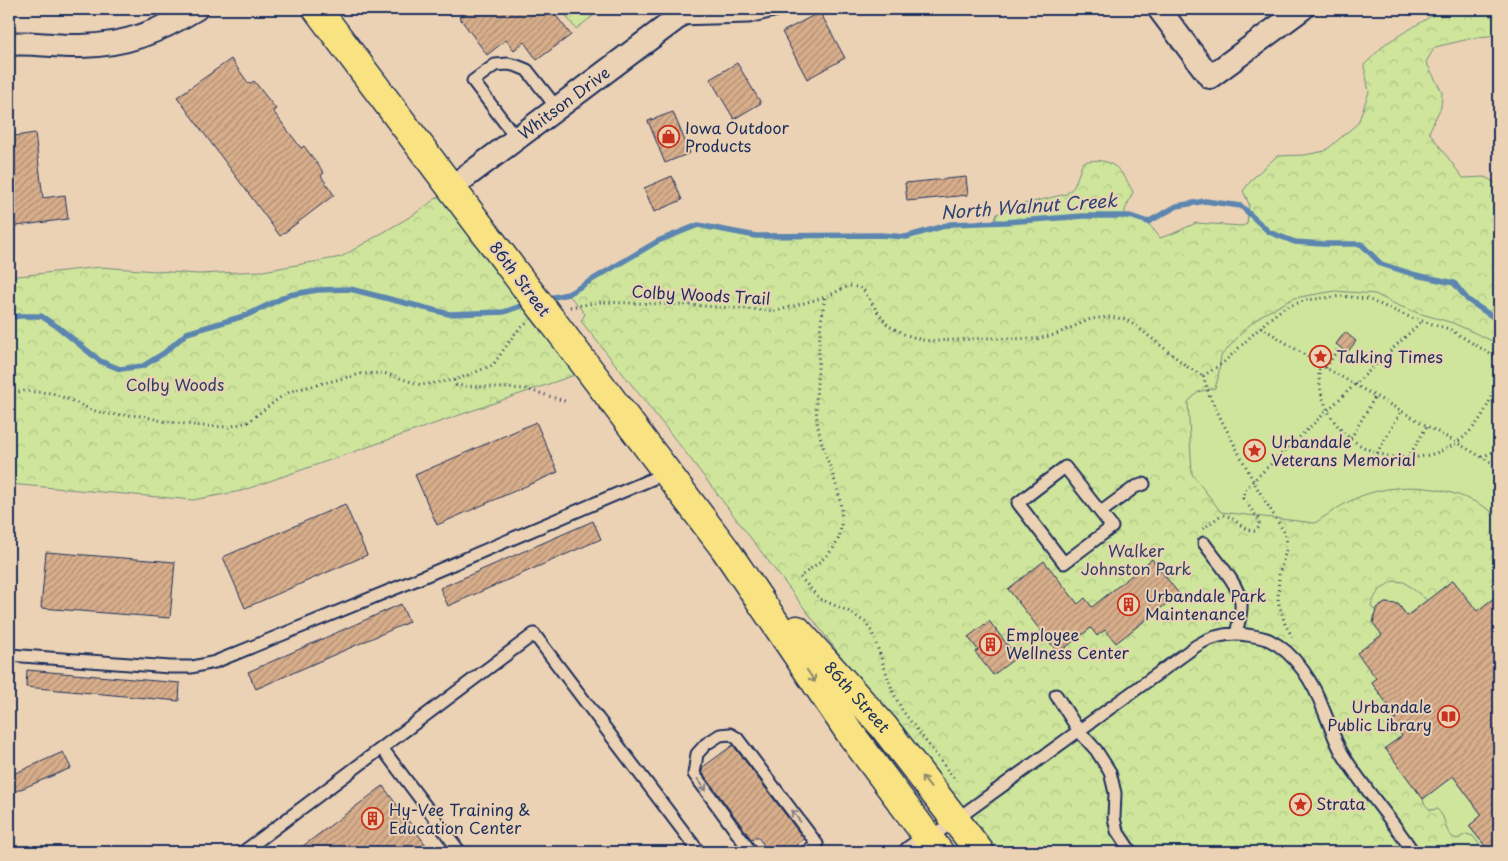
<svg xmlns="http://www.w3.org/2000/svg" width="1508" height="861" viewBox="0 0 1508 861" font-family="'Playpen Sans',sans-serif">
<defs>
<pattern id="forest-crowns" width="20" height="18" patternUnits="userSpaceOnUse" patternTransform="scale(1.25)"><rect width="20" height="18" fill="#cee59b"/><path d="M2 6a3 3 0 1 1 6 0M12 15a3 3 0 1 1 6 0" fill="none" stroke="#b0c588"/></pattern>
<pattern id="building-hatch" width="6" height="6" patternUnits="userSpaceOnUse" patternTransform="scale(1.25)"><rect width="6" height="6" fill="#d8ae8b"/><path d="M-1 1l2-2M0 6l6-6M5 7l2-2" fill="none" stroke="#ae8e75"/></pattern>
</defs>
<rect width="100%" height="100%" fill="#ecd2b4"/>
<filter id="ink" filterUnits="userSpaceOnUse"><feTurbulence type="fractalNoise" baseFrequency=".02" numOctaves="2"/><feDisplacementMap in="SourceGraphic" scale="10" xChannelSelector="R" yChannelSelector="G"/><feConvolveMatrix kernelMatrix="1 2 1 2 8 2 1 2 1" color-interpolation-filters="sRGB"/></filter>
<g filter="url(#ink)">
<path fill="url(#forest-crowns)" stroke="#748a7c" d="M561,9H602L576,29Z
M1443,9H1499V35L1478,37L1435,47L1426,62L1442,92L1441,107L1429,132L1463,178L1485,177L1499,185V852H990L686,453L581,321L585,314L568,294L658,241L698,225L756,236L881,235L906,237L951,224L994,222L997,214L1020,205L1066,194L1074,187L1083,162C1111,156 1121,168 1133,192L1125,210V216C1143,216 1150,224 1160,238L1172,234L1196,223L1242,226L1247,224L1249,204L1243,191L1254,177L1277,156L1305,155L1325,151L1358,123L1369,92L1364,65L1385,44Z
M452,187L589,370L241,491L193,500L9,484V277L100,267L198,274L263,271L341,257L413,215Z"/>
<path fill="#cee59b" stroke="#748a7c" d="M1335,291L1375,294L1397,305L1418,313L1453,323L1499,344V517C1462,487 1406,479 1361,496C1344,503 1330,513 1315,523L1221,512L1192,474L1188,402L1198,392L1215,388L1218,378L1221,356L1247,327L1262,315L1294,298Z
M1393,581L1404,582L1427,600L1405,617V613L1398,604L1385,603L1374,610L1371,606C1375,593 1381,588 1393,581Z
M1453,776L1482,815L1469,826L1490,852H1480L1479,844L1473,836L1466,834L1457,839C1447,836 1447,828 1444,820C1443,816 1440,812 1437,809L1430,810L1424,803L1423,799Z"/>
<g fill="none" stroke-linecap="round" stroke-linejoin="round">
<path stroke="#5c86b0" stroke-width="5.5" d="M545,299L568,294L658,241L698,225L756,236L881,235L906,237L951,224L1006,222L1083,216H1130L1148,222L1177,206L1205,201L1241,206L1269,232L1295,242L1323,244H1361L1381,264L1416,275L1454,283L1468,300L1499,321
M9,318L19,316H41L58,327L100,361L120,369L143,366L164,353L187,333L247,315L289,295L317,290L350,289L449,314L504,312L529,303"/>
</g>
<path fill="url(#building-hatch)" stroke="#1b2f5e" d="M471,9H551L571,35L537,60L524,42L514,50L506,40L487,55L459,17Z
M820,12L845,58L807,79L782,32Z
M231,59L249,84L254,81L276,109L273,111L301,148L304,146L324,173L321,176L334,195L280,236L177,97Z
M737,63L761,103L734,119L710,79Z
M673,112L690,153L665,163L648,121Z
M35,133L43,198L65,195L68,219L9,227V137Z
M672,176L682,200L654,212L644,188Z
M966,177L968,195L907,201L905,183Z
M1345,332L1356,341L1347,353L1336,344Z
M536,422L558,472L437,525L415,475Z
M345,504L367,555L245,608L223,557Z
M593,521L601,539L448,606L440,588Z
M46,552L175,562L170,618L41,608Z
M1152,559L1179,594L1116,643L1105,630L1097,636L1091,628L1058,653L1008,589L1044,561L1078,604L1085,598L1092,607Z
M1453,580L1477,611L1499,594V847L1492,852H1490L1469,826L1482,815L1453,776L1423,799L1385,748L1402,736L1391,722L1397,717L1371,682L1376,678L1357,653L1382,635L1373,623L1376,609L1385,603L1398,604L1407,616Z
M401,604L409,622L256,689L248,672Z
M989,621L1017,657L993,675L975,652L978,650L968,637Z
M27,670L180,683L179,701L26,687Z
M733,745L804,839L787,852H769L757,836L752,840L702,772L703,767Z
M63,752L71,768L9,794V776Z
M383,786L431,852H295Z"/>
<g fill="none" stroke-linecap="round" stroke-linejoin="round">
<defs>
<path id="service" d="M676,19L749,17L782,9
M517,139L473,81L495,65L508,64L517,66L527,70L557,108
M1065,467L1112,527L1064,563L1018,503Z
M1101,512L1135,487L1144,484
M1204,543C1215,559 1239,584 1241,603C1242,613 1238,624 1236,634
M9,655L170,667H192L215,662L413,581L666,473
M1056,695L1079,731L1096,750L1110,772L1115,793L1114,818L1117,831L1131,852
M382,748L460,852
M929,839L1196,646C1212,636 1228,632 1247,635C1254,636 1262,637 1269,640C1296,653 1314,684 1324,711C1330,725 1334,739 1342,753C1363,788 1391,818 1413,852
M243,852L534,634L699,852
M751,852L694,774L697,754L706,744L720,735L730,734L737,738L817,844L806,852"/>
<g id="minor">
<path d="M1159,9L1210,77L1302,9"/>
<path d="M9,44C33,42 57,47 81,46C127,45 158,32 196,9"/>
<path id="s1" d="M452,187L676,19"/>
<path d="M911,852L929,839"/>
</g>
<g id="primary">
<path d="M317,9L525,286"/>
<path d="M553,322L725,549L850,733L939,852"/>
<path id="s2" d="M797,630L883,726L980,852"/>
</g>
</defs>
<use href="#service" stroke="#1b2f5e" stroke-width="15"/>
<use href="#minor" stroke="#1b2f5e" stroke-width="26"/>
<use href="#primary" stroke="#1b2f5e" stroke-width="31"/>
<path stroke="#1b2f5e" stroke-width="3" stroke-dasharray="1 4" stroke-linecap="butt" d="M825,298C820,321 819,345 818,369C817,386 815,403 817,419C821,458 850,496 839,537C834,554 812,567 800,577L820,599L848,611L865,622L872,632L893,692L902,710L956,781
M570,307L601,302L689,305L776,311L825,297L849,286L858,287L864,291L881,317L889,326L904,334L922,340L937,341L989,338L1036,339L1054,335L1091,319L1108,317L1124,319L1136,326L1188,367L1203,376
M1261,327L1319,364L1499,467
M1319,364C1313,468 1458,497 1493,392C1496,382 1495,369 1496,358
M1326,368L1339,347
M1203,376L1223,363L1268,320L1284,308L1306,300L1343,296L1367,299L1412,318L1449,329L1499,359
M1203,376L1210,397L1222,421L1256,486L1286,535L1287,547L1279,575L1278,601L1285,624L1293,638
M454,380L456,385L463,386L526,389L568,402
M9,395L22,391L52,393L75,402L91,410L107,414L142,416L162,421L202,426L229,427L248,422L278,399L291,391L361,374L384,373L421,385L454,380L468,375L493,365L516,332L527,323
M1351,438L1375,397
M1377,453L1401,412
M1482,457L1499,449
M1408,458L1427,426
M1498,486H1499
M1203,529L1221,515C1235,515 1241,531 1255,531L1259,527V520L1243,498L1245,490L1253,481L1422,321"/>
<use href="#service" stroke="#ecd2b4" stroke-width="11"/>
<use href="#minor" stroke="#ecd2b4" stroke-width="22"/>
<use href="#primary" stroke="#f8e281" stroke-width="28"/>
<defs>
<path id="primary-bridge" d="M525,286L553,322"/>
</defs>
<use href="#primary-bridge" stroke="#1b2f5e" stroke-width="31" stroke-linecap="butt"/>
<use href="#primary-bridge" stroke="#f8e281" stroke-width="28"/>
</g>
<defs><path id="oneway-shaft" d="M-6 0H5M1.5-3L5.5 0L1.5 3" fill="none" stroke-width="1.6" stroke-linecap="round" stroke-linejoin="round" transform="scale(1.25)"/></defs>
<g stroke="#8a8870">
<use href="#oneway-shaft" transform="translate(811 676) rotate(56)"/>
<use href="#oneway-shaft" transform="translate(926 782) rotate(-128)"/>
</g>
<g stroke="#848089">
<use href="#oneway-shaft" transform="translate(702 785) rotate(54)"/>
<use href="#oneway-shaft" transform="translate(796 816) rotate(-127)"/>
</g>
</g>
<defs>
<symbol id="shop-ring" viewBox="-11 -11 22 22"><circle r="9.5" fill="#ecd2b4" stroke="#c8321e" stroke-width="1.5"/><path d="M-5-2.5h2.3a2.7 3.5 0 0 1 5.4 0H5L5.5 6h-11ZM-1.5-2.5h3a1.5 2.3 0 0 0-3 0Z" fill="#c8321e"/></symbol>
<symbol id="sight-ring" viewBox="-11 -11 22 22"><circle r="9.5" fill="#ecd2b4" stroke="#c8321e" stroke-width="1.5"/><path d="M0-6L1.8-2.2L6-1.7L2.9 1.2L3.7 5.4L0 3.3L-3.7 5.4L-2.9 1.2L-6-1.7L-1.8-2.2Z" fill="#c8321e"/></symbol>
<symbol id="building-ring" viewBox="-11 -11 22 22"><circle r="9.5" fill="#ecd2b4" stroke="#c8321e" stroke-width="1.5"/><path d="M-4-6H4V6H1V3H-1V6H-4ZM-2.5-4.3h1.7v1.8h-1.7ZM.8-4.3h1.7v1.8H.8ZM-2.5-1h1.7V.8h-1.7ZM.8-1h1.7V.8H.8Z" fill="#c8321e"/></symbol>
<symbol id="library-ring" viewBox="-11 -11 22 22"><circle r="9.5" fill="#ecd2b4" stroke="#c8321e" stroke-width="1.5"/><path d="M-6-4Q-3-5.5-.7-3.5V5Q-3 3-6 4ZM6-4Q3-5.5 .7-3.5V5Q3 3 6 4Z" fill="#c8321e"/></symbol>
</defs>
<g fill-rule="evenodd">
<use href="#shop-ring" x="656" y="124" width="25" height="25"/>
<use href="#sight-ring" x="1308" y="344" width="25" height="25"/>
<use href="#sight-ring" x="1242" y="438" width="25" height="25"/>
<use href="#building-ring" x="1116" y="592" width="25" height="25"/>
<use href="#building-ring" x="978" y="632" width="25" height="25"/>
<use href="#library-ring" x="1436" y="704" width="25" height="25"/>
<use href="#sight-ring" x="1288" y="792" width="25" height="25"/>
<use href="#building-ring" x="360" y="806" width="25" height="25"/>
</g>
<g text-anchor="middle" stroke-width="4" stroke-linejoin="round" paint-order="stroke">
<g font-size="16" fill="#1b2f5e" stroke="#ecd2b4">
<text dy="6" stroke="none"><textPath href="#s1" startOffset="140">Whitson Drive</textPath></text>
<text transform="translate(520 279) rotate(53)" y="6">86th Street</text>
<text transform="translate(701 295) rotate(3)" y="6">Colby Woods Trail</text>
<text dy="6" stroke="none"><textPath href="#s2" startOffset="90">86th Street</textPath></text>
</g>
<g font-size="16" fill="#1b2f5e" stroke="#ecd2b4" text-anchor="start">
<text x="685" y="134">Iowa Outdoor<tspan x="685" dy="18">Products</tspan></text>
<text x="1336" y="363">Talking Times</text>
<text x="1271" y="448">Urbandale<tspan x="1271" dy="18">Veterans Memorial</tspan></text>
<text x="1145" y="602">Urbandale Park<tspan x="1145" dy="18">Maintenance</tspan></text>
<text x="1006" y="641">Employee<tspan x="1006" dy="18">Wellness Center</tspan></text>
<text x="1432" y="713" text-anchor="end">Urbandale<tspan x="1432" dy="18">Public Library</tspan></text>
<text x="1316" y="810">Strata</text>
<text x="389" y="816">Hy-Vee Training &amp;<tspan x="389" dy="18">Education Center</tspan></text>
</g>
<g font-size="16" fill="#2d4164" stroke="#ecd2b4">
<text x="175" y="391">Colby Woods</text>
<text x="1136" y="557">Walker<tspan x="1136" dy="18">Johnston Park</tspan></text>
</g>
<g font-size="18" font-style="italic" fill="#2b4572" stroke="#ecd2b4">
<text transform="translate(1029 207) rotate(-4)" y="6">North Walnut Creek</text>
</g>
</g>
<rect width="1508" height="861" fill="none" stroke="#ecd2b4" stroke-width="30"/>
<rect x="15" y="15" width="1478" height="831" fill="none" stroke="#1b2f5e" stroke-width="2" filter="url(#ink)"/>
</svg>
